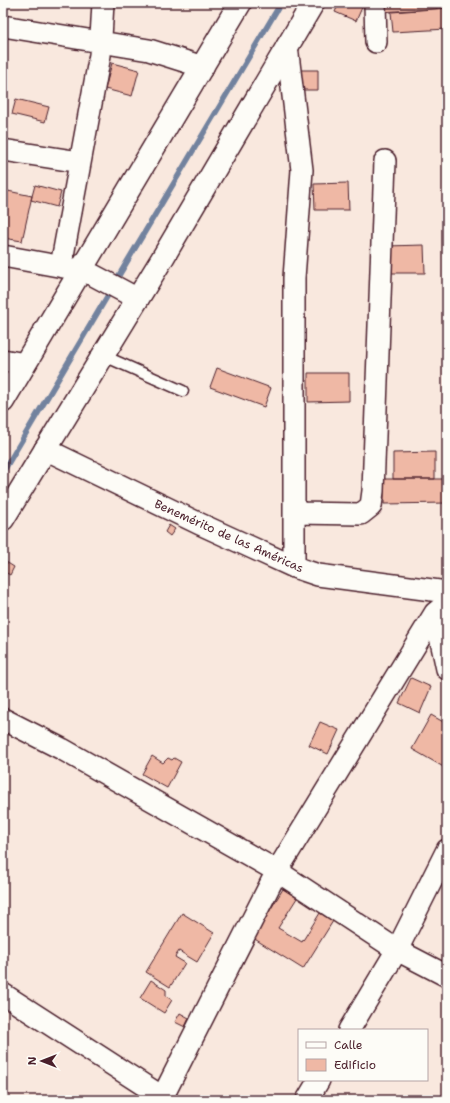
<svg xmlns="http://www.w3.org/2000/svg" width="450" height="1103" viewBox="0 0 450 1103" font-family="'Shantell Sans',sans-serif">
<rect width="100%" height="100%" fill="#f9e8de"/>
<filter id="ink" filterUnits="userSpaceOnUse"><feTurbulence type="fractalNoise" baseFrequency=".025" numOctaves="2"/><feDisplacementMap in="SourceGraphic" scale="8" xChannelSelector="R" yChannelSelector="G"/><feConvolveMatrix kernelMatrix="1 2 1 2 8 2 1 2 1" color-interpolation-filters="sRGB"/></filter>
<g filter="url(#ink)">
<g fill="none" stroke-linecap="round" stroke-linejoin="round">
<path stroke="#72829e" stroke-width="5.5" d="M115,282L281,3
M3,472L111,290"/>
</g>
<path fill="#efb8a5" stroke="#4a1f2b" d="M339,3H364L356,21L335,12Z
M380,3H447V8L380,12Z
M447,8V29L393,32L391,12Z
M112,63L139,70L132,96L105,89Z
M299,70H318V90H299Z
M16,99L49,107L45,122L12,114Z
M348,183L349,210H315L314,184Z
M35,185L61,192L57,207L31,200Z
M3,190L32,196L22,241L3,238Z
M424,245L425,273H391L386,246Z
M217,368L271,388L264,407L210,387Z
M308,373H349V401L308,402Z
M435,452V479H393V453Z
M384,479H447V503L384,504Z
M169,525L175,529L170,536L165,532Z
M6,562L14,567L10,575L3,571Z
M411,678L431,687L420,713L399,703Z
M431,715L447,724V769L412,749Z
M320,722L339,730L328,754L309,745Z
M152,756L163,763L168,758L172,760L174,758L181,762L167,788L142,774Z
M283,889L297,898L278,928L302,942L320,913L333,921L303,969L253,938Z
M182,913L214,933L197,962L179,951L175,957L185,963L170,987L146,972Z
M151,980L166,990V996L172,1000L164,1013L140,998Z
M180,1013L189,1018L185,1027L175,1022Z"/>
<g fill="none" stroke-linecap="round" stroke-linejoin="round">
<defs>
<path id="lane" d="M102,355L183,391"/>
<path id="street" d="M375,3L376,42
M3,26L149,50L203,67
M287,46L302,170L294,278V567
M3,150L80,162
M3,256L80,270L93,275L138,299
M61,266L100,55L103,3
M3,360L25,364
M45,449L200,524L294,567L318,575L447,592
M294,513L361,514L371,506L373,491L385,161
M435,613L447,669
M3,719L62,749L277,871L397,950L447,976
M3,994L167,1100
M349,1030L397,950L447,850
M161,1100L277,871L435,613L447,603
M307,1100L319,1080"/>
<path id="secondary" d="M3,401L240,3
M3,519L162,259L313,3"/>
</defs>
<use href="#lane" stroke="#4a1f2b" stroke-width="13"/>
<use href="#street" stroke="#4a1f2b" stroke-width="24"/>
<use href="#secondary" stroke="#4a1f2b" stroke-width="25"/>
<use href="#lane" stroke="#fdfcf7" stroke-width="10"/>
<use href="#street" stroke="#fdfcf7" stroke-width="21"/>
<use href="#secondary" stroke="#fdfcf7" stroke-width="22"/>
</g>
</g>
<g text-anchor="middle" stroke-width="3" stroke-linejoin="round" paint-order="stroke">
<g font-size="12" fill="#4a1f2b" stroke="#fdfcf7">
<text transform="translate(229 536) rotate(24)" y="4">Benemérito de las Américas</text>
</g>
</g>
<rect width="450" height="1103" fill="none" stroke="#fdfcf7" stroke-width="16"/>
<rect x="8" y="8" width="434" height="1087" fill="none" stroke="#4a1f2b" stroke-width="1.5" filter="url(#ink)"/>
<rect x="298" y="1029" width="130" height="52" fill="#fdfcf7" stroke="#b5a4a5"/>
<rect x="306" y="1042" width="20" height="6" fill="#fdfcf7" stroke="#b5a4a5"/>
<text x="334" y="1049" font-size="12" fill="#4a1f2b">Calle</text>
<rect x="306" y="1059" width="20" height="12" fill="#efb8a5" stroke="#b5a4a5"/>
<text x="334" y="1069" font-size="12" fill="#4a1f2b">Edificio</text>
<g transform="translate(42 1061) rotate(270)" stroke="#fdfcf7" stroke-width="3" paint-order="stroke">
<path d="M0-3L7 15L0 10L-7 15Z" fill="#4a1f2b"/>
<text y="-6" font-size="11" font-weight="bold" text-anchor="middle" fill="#4a1f2b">N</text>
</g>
</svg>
